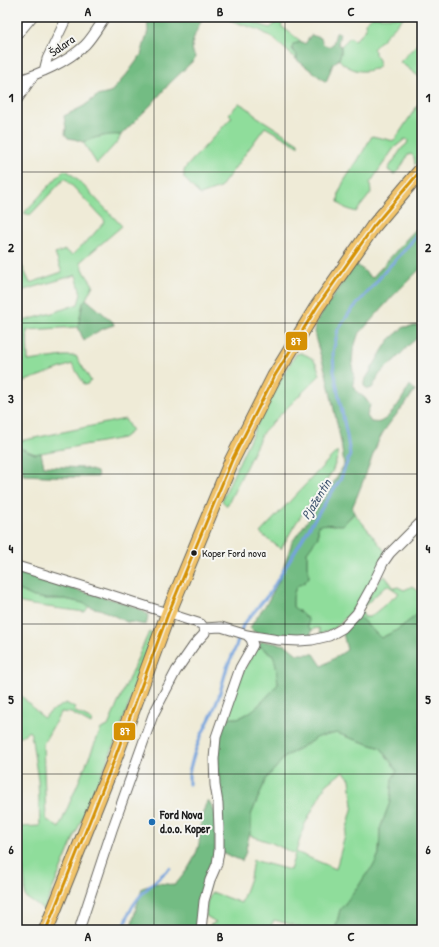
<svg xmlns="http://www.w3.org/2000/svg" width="439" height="947" viewBox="0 0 439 947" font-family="'Patrick Hand',sans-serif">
<rect width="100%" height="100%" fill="#f6f6f2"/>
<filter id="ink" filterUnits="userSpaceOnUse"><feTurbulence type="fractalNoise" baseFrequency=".025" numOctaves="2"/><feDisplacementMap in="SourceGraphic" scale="8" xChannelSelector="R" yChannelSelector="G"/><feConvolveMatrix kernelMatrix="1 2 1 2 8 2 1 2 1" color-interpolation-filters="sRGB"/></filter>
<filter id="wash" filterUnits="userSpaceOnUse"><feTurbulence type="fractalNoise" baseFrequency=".012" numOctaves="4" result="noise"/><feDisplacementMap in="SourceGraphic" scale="16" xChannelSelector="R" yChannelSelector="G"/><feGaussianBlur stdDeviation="0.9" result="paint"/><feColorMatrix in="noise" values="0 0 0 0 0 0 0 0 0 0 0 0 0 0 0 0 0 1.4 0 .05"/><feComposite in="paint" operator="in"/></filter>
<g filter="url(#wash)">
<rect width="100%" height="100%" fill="#efebd7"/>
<path fill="#8fdd9b" stroke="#567c5c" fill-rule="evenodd" d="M225,17H246L255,23L270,28L276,23L280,17H288L281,26L302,42L293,44L292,49L297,55V60L273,38L259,30L229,20Z
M372,17H404L373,49L375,51V55C380,59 381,64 376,69C371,69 369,71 364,71C356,72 342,65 339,59L341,53V46L350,37L355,40L366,29L365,23Z
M422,39V79L400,62Z
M421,100H422V158L415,165L414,157L411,154L408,155C404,161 401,170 394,174L389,171L388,169L402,148L407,144L408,140L405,139L394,148L370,183L371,193L356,212L345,208L338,202L339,192L344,181L358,160L372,136L394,141Z
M239,103L249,109L253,114L298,143V146L265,127L220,188L200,195L184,178V171L186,167L232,117L229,114Z
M111,134L121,135L118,141L97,164L83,142L94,138Z
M64,170L69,172L79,181L122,226L80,262L85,273L93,285L86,299L83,303L78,327L27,330L28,361L64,356H76L91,381L86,385L84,384L72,364L17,384V363L22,362L20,305L17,296V255L30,283L62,272L55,254L65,250L72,255L92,236L105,221L65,178L30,215L24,213ZM76,275L81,294L78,304L52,313L23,321L21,291Z
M301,353C315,358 316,362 320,375L263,432L227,506L222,501L223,498C245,449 267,400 296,354Z
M125,419L132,431L123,438L35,454L17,448V430L20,441Z
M337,451L338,456L332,472L296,523L281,549L260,533Z
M354,513L365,526L387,554L361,598L353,610L335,628L320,634L319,628L313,629L312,630L310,629L293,607V595L297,586L305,582L309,577L307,565V552L318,537V525L327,524L335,525L350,518Z
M385,576L394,588L398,587L404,590L413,586L419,592L422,590V611L397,630L381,638L357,615L381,578ZM387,585L399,593L370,617H364L361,609Z
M17,589L34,597L47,599H65L83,603L89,606L85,612L32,605L17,602Z
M149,632L155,635L112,750L75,835L44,910L25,897V885L22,859L17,858V827L40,826L38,780L31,734L29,731L17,739V691L43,718L53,710L66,703L75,708L74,711L92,720L91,724L71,713L61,712L43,744L46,819L59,828L101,729L108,726Z
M258,645L273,655L276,665L278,684C270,694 255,711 243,716C238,719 230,718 225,718L238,682L252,655Z
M337,733L350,738L381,748L397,771L392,779L390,802L380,829L379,854L374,865L365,876L358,887L340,910L335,930H299L300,927L274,920L269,930H204L205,928L216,922L206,916L207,902L212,892L241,903L250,878L253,860L290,870L295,854L272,843L249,835L251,829V815L266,779L285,757L318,737ZM344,772L350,779L353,806L336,869L296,852L304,826L325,786L341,773Z"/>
<path fill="#73bc83" stroke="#486c50" d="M147,17H203C199,27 189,42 193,52C193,54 195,56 196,58L169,84L151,105L121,135C107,134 96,137 83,142L74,139L68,138L65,134L66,128L64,116L84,106L97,96L110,93L127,74L141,55L148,31Z
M336,33H340L338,44L341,46V53L339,59L333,64L326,82L297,60V55L292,49L293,44L302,42L305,44L311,35L321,38L323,44L329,47L333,44Z
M422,223V267L391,298L358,335L353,351L352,364L354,378L353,384L357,392L365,398L370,405L367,416L371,422C374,422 377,423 380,422C393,416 403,397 410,385L415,390C406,405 393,417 384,431C378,440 375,450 371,460C365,476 359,492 352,508L354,513L343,525C334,525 326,524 318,525V537L307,552V565L309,577C305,583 304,582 299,585C292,590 293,600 293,607L302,613L308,619V627L312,630L310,636L286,638L254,632L250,628L254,621L267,603L279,581L292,542L328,492L344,465L341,442L326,373L315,337V324L355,263L372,278C389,260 404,240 422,223Z
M86,299L113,322L114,325C103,328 92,334 84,341L78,327L83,303Z
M422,325V334L409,345L397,358L388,366L379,375L372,388L368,389L364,386V382L382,351L389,340L404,327Z
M18,447L35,454L41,453L44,466L84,468L97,472L98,477H69L23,475C23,469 22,463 17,460Z
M17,571C31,575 44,580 58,585C76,591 138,603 148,615L147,622L145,625C139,624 133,622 127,622L100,609L93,608L83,603L65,599H47L34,597L17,589Z
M422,611V930H335L340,910L358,887L365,876L374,865L379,854L380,829L390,802L392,779L397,771L381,748L350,738L337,733L318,737L285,757L266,779L251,815V829L246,848L247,849L242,861L221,852L217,771L220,738L225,718C230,718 238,719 243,716C255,711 270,694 278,684L276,665L273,655L258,645L262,641L286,645L297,654H314L322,666L347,650L343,633L357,615L381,638L397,630Z
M208,800L212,806L215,813V852L199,930H130L142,888L158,883L175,885C185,873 193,863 198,848C202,833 199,815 208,800Z"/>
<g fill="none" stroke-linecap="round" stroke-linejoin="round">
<path stroke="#74a3dd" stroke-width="3" d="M189,784V772L194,754L201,736L212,714L219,696L227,667L235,649L243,625L269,594L314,520L340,480L350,455L347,436L339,397L334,371L333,352L338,330L350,312L368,292L386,270L403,252L422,229
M124,930C129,900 149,887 170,868"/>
</g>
</g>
<g filter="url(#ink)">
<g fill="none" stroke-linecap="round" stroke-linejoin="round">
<defs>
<path id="minor" d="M17,34L22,29L32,17
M44,71L47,59L67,17
M17,81C41,73 66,63 85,45C92,38 99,26 105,17
M17,100L34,75
M17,566L105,593L201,624L204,628L205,633L194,645L176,671L153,715L112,830L79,930
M204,628L221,627L247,635L279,640L299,641L312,640L329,636L343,628L357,613L372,586L383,563L390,553L422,521
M201,930L204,901L210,880L217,864L219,851V828L218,803L215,785L214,759L216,737L240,668L253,645L251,639L247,635"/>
<path id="primary" d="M46,930L113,763L168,614L232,460L274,377L317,307L373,227L422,169"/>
</defs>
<use href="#minor" stroke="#66645d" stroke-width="11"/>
<use href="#primary" stroke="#66645d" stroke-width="16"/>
<use href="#minor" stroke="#fff" stroke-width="9"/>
<use href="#primary" stroke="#f1c369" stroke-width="14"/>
<defs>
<path id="bus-1" d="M46,930L113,763L168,614L232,460L274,377L317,307L373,227L422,169"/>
</defs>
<use href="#bus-1" stroke="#f6f6f2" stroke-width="6"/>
<use href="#bus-1" stroke="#d69104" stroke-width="3"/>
</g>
</g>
<path fill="none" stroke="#1c1c1c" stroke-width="1" stroke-opacity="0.55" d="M154,17V930M285,17V930M17,172H422M17,323H422M17,474H422M17,624H422M17,774H422"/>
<circle fill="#1c1c1c" stroke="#f6f6f2" stroke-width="1.5" cx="194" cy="553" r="3.5"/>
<circle fill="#1f6fb2" stroke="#f6f6f2" stroke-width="1.5" cx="152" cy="822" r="4"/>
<g text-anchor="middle" stroke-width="4" stroke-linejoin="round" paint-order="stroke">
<g font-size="11" fill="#1c1c1c" stroke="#f6f6f2" text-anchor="start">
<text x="202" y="557">Koper Ford nova</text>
</g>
<g font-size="12" fill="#1c1c1c" stroke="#f6f6f2">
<text transform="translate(62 46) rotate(-35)" y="4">Šalara</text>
</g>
<g font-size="12" font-weight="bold" fill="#1c1c1c" stroke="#f6f6f2" text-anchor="start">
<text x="160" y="819">Ford Nova<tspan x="160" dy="14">d.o.o. Koper</tspan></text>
</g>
<g font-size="13" font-style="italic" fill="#445973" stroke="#f6f6f2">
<text transform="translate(316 499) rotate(-58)" y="5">Pjažentin</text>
</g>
</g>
<g stroke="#f6f6f2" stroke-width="1.5">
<rect x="285" y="331" width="23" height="20" rx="4" fill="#d69104"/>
<rect x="113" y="722" width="23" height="19" rx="4" fill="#d69104"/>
</g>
<g font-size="11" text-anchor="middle" font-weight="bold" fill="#fff">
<text x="296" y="345">87</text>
<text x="125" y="735">87</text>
</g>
<rect width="439" height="947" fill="none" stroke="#f6f6f2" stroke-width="44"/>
<rect x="22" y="22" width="395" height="903" fill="none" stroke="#1c1c1c" stroke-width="1.5"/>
<g font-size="13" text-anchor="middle" font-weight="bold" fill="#1c1c1c">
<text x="88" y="16">A</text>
<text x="220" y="16">B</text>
<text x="351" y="16">C</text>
<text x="11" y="102">1</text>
<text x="428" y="102">1</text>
<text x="11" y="252">2</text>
<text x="428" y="252">2</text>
<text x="11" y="403">3</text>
<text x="428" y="403">3</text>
<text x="11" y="553">4</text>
<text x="428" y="553">4</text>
<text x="11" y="704">5</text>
<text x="428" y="704">5</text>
<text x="11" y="854">6</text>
<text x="428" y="854">6</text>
<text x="88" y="941">A</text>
<text x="220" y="941">B</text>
<text x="351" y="941">C</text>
</g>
</svg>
